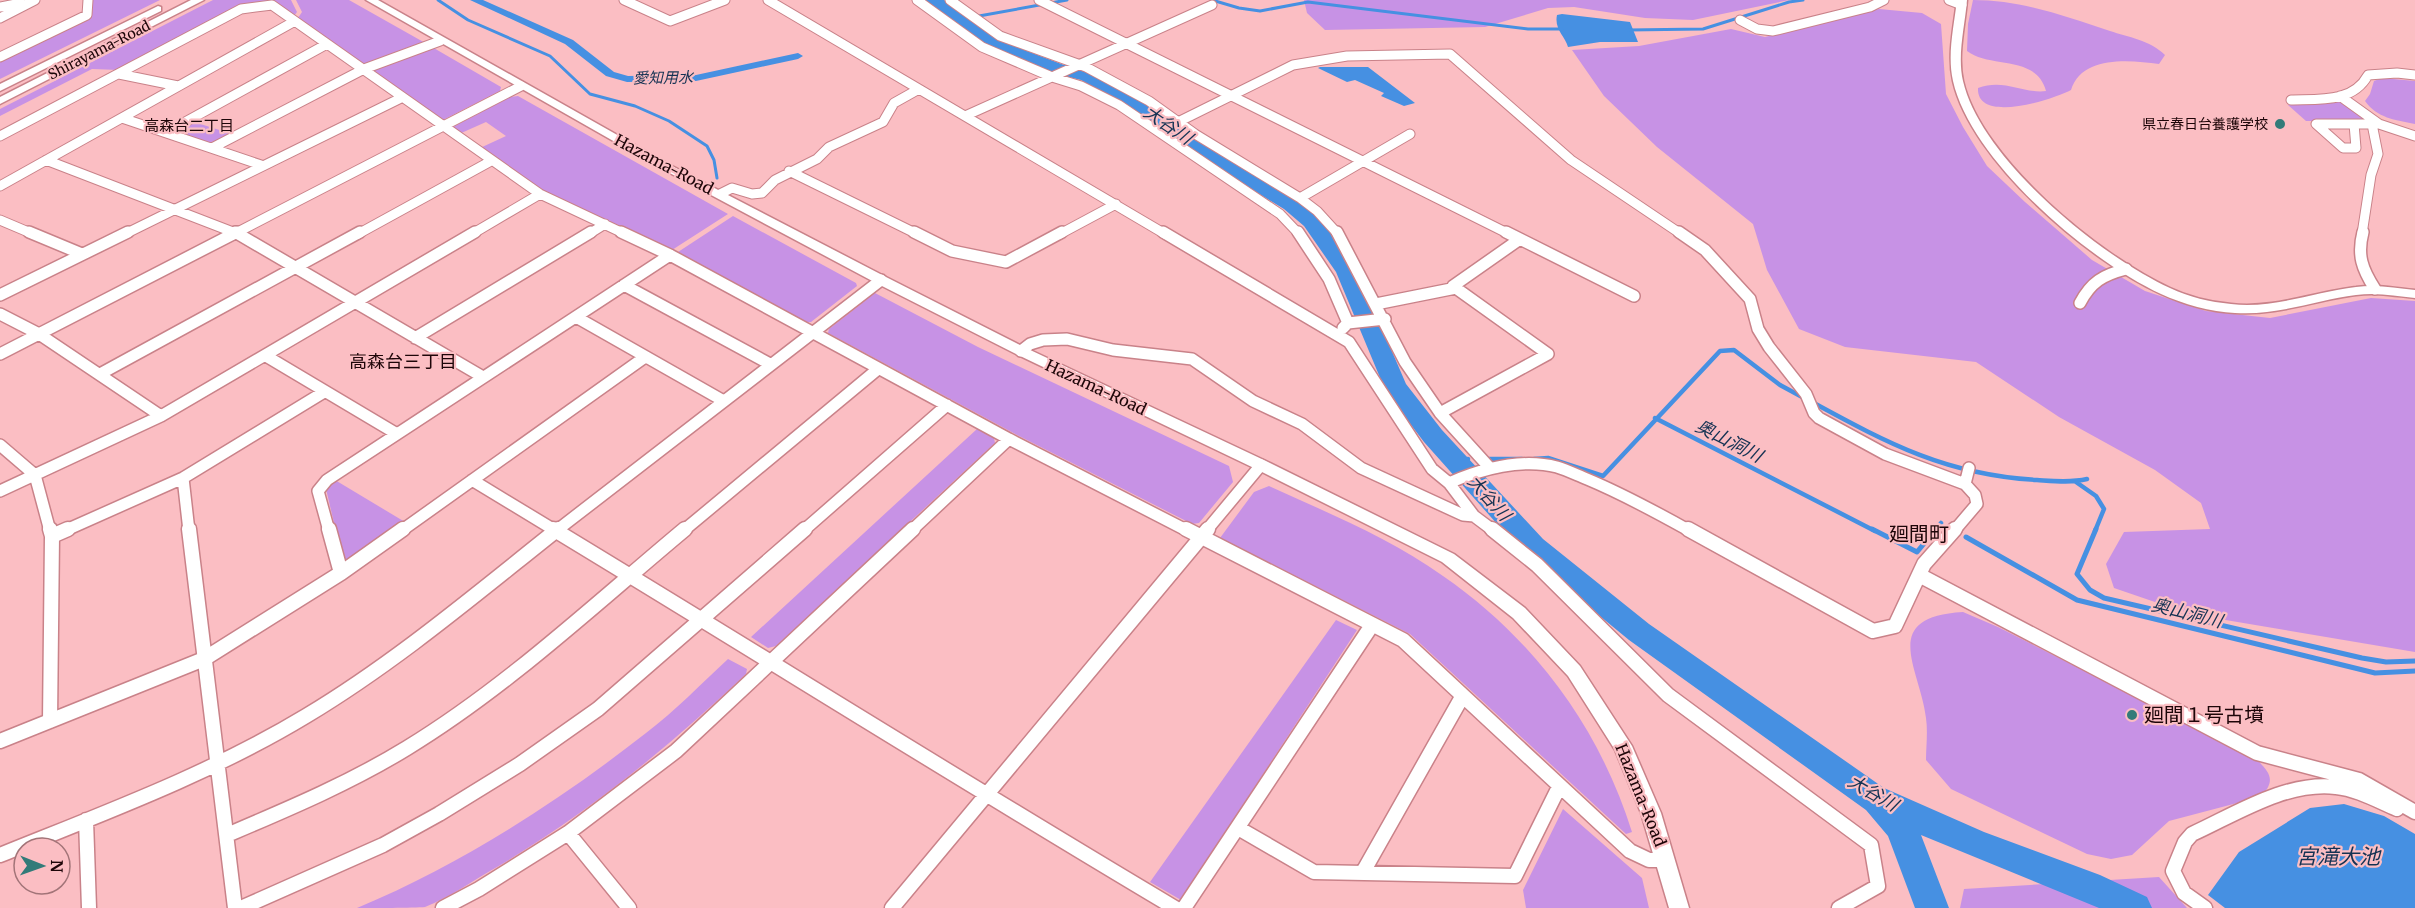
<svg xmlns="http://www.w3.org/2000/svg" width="2415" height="908" viewBox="0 0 2415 908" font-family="Merriweather,'Noto Sans JP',serif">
<rect width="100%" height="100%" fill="#fbbec3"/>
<path fill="#c792e5" d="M93,0H160L0,79V59L92,14Z
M213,0H291L297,12L294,16L278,3L243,6L119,70L92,69L0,116V109Z
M296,0H349L427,44L364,65L298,18L302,12Z
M1304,0H1789L1693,20L1645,18L1574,7L1548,8L1485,27L1325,30L1307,13Z
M1973,0C2021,0 2065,16 2110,31C2128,37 2150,40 2165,55L2159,64C2130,60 2082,55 2071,90C2054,99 1976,125 1978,88C2004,78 2024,94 2046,91C2036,54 1990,69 1967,51L1968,24Z
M1879,9L1922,13L1941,24L1946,94L1963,127L1987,166L2025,202L2092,260L2145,291L2206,311L2270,318L2371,298L2415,301V652L2190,614L2114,588L2106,564L2124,532L2210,529L2201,503L2155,470L2059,417L1976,362L1845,347L1799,329L1767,270L1753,224L1657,147L1604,96L1572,50L1639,46L1731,29L1765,37Z
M432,47L501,87L500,91L441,121L372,71L374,68Z
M2382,78L2415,81V124C2395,120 2377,118 2365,101L2370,94L2374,81Z
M518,96L728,214L672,250L544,191L480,148L506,136L486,122L459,134L451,128L510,97Z
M2336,100L2359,113L2365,121H2306L2288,105Z
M191,121L232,134C205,148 203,142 175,132Z
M733,216L856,283L857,286L811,322H805L678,252Z
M875,293L978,347L1229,466L1233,482L1199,523L1192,524L1019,436L828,333L829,329Z
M977,429L994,438L995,443L776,646L768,648L751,637Z
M335,480L405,522L351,560L343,561L326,489Z
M1269,486C1328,513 1390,538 1443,576C1534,639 1599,727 1632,832L1626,834L1410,634L1220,538L1254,492Z
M1963,612L1998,627L2255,758C2270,772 2277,781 2260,797L2169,821L2132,855L2111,859L2087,854L1951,789L1926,760C1926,747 1928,732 1926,718C1920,668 1878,617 1963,612Z
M1336,620L1357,630L1181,900L1150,882Z
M728,659L747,669L746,674C669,747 588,813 497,867C474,880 450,897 425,907C413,908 372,908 357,908C460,865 558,802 646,733C675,711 701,684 728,659Z
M1563,809L1642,878L1649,908H1526L1523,890Z
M2159,877L2187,908H1960L1964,889Z"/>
<path fill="#4690e2" d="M1562,14L1630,22L1638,42H1600L1568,47C1565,36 1554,29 1557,15Z
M1320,67H1368L1415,103L1404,106L1381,96L1384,93L1355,80L1347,82L1318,68Z
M2344,804L2384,816L2415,834V908H2225L2208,895L2239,852L2310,808Z"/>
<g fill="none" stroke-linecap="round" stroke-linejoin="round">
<path stroke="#4690e2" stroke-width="3" d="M438,0L468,20L550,56L590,94L635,106L669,121L707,146L714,160L717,178
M1212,0L1239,8L1260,11L1308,2L1528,29H1562
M979,16L1067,0
M1628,30L1703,29L1789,2L1803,0"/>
<path stroke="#4690e2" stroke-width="4.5" d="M1812,402C1889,444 1947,475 2037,480C2053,481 2071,483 2087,479
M1655,418L1875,531
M1487,459H1522
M1534,459L1548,458L1603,476L1720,351L1734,350L1780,385L1804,398
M1455,460L1468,459
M2076,482L2096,496L2104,509L2095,531
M1935,531L1941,523"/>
<path stroke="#4690e2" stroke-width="5" d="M1872,529L1917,552L1936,529
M2096,529L2077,574L2090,590L2104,598L2362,658L2386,662L2415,661
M1966,537L2077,600L2375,673L2415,671"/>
<path fill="#4690e2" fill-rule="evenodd" d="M470,0H483L573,40L614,72L628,76L696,75L798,53L803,56L798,59L696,81L627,82L606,76L565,44Z"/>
<path fill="#4690e2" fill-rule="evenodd" d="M925,0H944L1001,41L1064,65L1093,72L1153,105L1200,141L1298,201L1318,218L1335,236L1358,272L1406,384L1442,430L1543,539L1649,624L1884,788L1984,832L2100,875L2147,897L2152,908H2099L1921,835L1949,908H1915L1888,836L1866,810L1629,640L1523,553L1424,442L1386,392L1336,272L1304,226L1284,209L1186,149L1139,113L1081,80L1052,73L989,49Z"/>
<defs>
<path id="minor-far2" d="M624,0L670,21L725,0
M768,0L1165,234
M917,0L982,47L1052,77L1081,86L1119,105L1280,214L1299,234
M950,0L1000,36L1086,67L1149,101L1195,134L1300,198L1317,211L1338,234
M1039,0L1509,234
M1949,0L1962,5
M0,7L21,3
M0,18L35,0
M1740,20L1757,29L1773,31L1870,7L1884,0
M0,57L87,15L88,0
M119,74L178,86
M2340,96L2379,124L2415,136
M2291,100C2319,99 2353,103 2368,75L2397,73L2415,75
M965,116L1212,5
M122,118L261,165
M1180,121L1293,65L1347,56L1450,54L1571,160L1681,234
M2316,124H2354L2356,148H2343Z
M2354,124H2378
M167,132L327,44
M0,136L241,9L272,5L540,194L625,234
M212,148L364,69L440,41
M46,160L238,234
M789,171L917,234
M0,186L295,21
M720,194L732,188L752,194L762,193L775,180L817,159L829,147L883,122L894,103L919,89
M1300,198L1410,134
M0,220L33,234
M125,234L401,98
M234,234L521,86
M358,234L491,161
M472,234L540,194
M589,234L605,224
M1060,234L1116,204
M2362,234L2371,175L2378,154L2372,124"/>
<path id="minor-far1" d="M29,232L82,254
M235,232L483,377
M621,232L670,255L1009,439L1188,531
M914,232L952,251L1006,262L1062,232
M1163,232L1349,342L1432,469L1449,483L1474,516L1494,531
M1298,232L1329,279L1348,323
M1337,232L1405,362L1440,413L1489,467
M1506,232L1634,296
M1679,232L1705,250L1750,299L1758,329L1769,347L1806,394L1814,413L1819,418L1885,454L1965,484
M2363,232C2357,255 2362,269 2375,289
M624,285L770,364
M0,295L128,232
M2080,303C2091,282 2103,275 2126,269
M1376,304L1456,288
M0,314L39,334L161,416
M576,317L722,400
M1343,328L1348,323L1385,319
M415,338L591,232
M1021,351L1030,344L1043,340L1067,339L1113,350L1192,359L1253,401L1302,424L1361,468L1463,515L1474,516
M0,354L237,232
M266,356L397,434
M100,374L360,232
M1440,413L1548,354L1453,286L1520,239
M0,445L35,475L50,531
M183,478L189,531
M472,480L556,531
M1449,483C1481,469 1522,458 1557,467C1567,470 1577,475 1587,479C1623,494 1656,512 1690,531
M0,491L161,416L475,232
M64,531L183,478L324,392
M329,531L318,491L327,480L670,255
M401,531L645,357
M556,531L881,280
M683,531L878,369
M803,531L947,405
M911,531L1009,439
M1206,531L1261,465
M1954,531L1977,504L1975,495L1965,484L1969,468"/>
<path id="minor" d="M189,529L235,908
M329,529L341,573
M553,529C761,655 966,784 1175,908
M1186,529L1403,640L1630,851L1649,860H1667
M1492,529L1537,565L1668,695L1871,845L1878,886L1839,908
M1688,529L1873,631L1895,626L1924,564L1955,529
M52,536L68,529
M1919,575L2257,753L2359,780L2415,812
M50,721L52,536L50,529
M0,741L204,659L341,573L403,529
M86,820L89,908
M1238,828L1314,872L1515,876L1559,787
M568,833L629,908
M227,835C288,809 350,783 407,748C507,687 595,604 685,529
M0,855C104,813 210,774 306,716C396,662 476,594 558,529
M1363,872L1462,697
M241,908L383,845L439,814L520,764L598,709L805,529
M443,908L479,889L568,833L676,751L913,529
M892,908L1208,529
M1184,908L1372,625
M2205,908L2184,893L2173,871L2185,842L2192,834C2236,814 2286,781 2336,787C2357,789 2378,801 2397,809"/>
<path id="tertiary" d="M191,0H204L0,104V97Z
M366,0H378L674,167L886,277L1026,348L1266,461L1454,554L1525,608L1580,666L1632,746L1661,813L1689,908H1669L1641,813L1615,750L1568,676L1513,618L1442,562L1256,469L1016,354L876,283L666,171Z
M1957,0H1967C1965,26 1957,55 1963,81C1981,159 2100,256 2170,288C2189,297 2210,302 2231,304C2274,309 2314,292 2356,287C2377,284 2395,288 2415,290V298C2395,296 2377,292 2356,295C2316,300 2277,316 2235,313C2211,312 2183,304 2161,294C2089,261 1971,161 1953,81C1947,55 1954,26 1957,0Z
M158,6L161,7V11L0,91V84Z"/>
</defs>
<use href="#minor-far2" stroke="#c98289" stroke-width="11"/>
<use href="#minor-far1" stroke="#c98289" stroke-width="14"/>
<use href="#minor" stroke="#c98289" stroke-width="17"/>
<use href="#tertiary" stroke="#c98289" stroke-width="3"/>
<use href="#minor-far2" stroke="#fff" stroke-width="9"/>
<use href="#minor-far1" stroke="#fff" stroke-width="11"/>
<use href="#minor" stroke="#fff" stroke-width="14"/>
<use href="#tertiary" fill="#fff" fill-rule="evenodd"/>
</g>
<g fill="#327b79" stroke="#fbbec3" stroke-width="2">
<circle cx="2280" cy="124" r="6"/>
<circle cx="2132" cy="715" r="6"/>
</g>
<g text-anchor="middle" stroke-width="4.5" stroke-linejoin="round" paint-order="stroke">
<g font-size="14" fill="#1d0508" stroke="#fbbec3">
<text transform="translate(99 50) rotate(-27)" y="5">Shirayama-Road</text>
</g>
<g font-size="14" fill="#1d0508" stroke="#fbbec3" text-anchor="end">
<text x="2268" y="129">県立春日台養護学校</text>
</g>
<g font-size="15" font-style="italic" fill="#143253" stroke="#fbbec3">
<text transform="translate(663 78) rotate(-1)" y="5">愛知用水</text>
</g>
<g font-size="15" fill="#1d0508" stroke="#fbbec3">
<text x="189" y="131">高森台二丁目</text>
</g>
<g font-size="16" fill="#1d0508" stroke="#fbbec3">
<text transform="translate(664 164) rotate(28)" y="6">Hazama-Road</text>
<text transform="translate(1096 387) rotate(25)" y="6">Hazama-Road</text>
<text transform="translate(1641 795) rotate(68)" y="6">Hazama-Road</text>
</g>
<g font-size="18" font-style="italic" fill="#143253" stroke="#fbbec3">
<text transform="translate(1168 125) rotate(34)" y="6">大谷川</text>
<text transform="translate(1729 441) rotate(27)" y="6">奥山洞川</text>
<text transform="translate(1489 498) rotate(48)" y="6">大谷川</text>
<text transform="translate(2187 613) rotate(14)" y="6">奥山洞川</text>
<text transform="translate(1873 793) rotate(30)" y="6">大谷川</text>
</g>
<g font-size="18" fill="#1d0508" stroke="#fbbec3">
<text x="403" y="368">高森台三丁目</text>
</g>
<g font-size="20" fill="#1d0508" stroke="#fbbec3">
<text x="1919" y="541">廻間町</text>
</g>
<g font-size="20" fill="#1d0508" stroke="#fbbec3" text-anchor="start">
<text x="2144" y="722">廻間１号古墳</text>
</g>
<g font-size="21" font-style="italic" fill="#143253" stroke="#fbbec3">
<text x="2338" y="864">宮滝大池</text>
</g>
</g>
<g transform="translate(42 866) rotate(91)"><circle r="28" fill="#fbbec3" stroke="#a27478" stroke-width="1.5"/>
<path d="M0-4.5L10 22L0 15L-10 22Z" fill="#327b79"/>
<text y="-9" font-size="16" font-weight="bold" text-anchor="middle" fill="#1d0508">N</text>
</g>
</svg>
